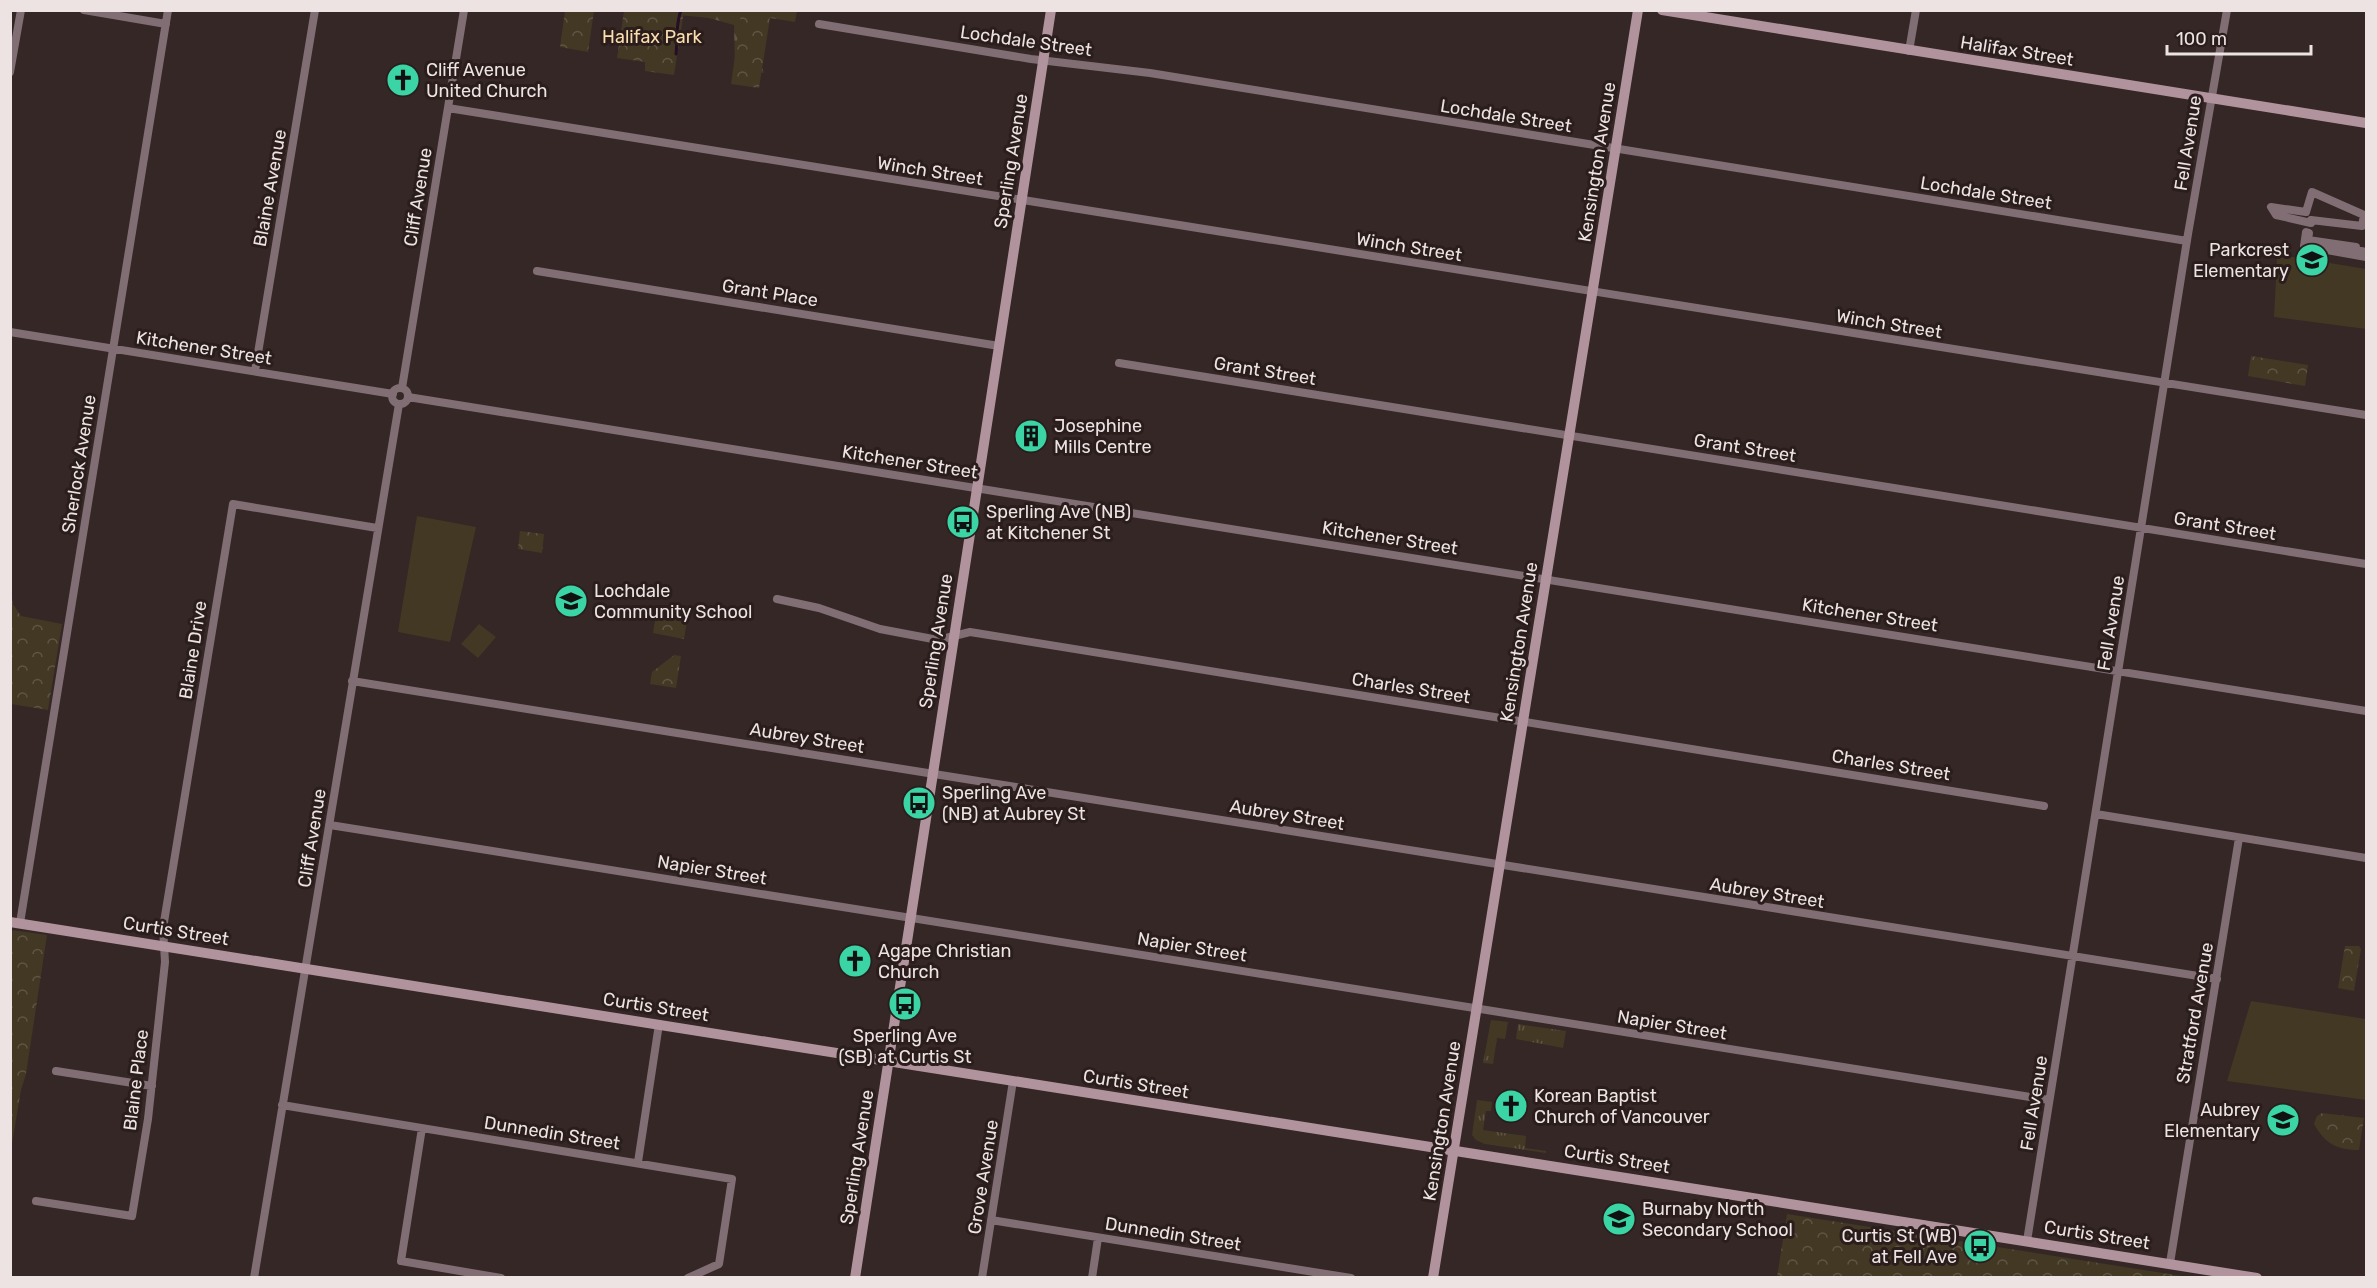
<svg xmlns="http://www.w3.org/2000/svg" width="2377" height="1288" viewBox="0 0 2377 1288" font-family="Rubik,sans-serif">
<defs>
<pattern id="grass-tufts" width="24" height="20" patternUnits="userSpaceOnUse" patternTransform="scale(1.5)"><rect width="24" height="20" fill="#433824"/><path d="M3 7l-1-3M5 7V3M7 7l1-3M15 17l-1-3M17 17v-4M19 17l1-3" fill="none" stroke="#5e5544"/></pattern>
<pattern id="forest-firs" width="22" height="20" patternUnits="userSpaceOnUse" patternTransform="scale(1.5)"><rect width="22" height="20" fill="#433824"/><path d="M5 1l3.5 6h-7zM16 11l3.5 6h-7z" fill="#5e5544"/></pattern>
<pattern id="park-crowns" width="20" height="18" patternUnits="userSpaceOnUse" patternTransform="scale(1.5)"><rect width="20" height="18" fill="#433824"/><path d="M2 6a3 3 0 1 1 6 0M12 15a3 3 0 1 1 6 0" fill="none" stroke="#5e5544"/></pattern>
</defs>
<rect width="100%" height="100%" fill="#342726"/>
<path fill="url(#grass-tufts)" d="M1491,1020L1508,1022L1505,1039L1497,1038L1493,1064L1483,1063Z
M1518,1024L1566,1031L1563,1048L1516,1039Z
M1477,1100L1492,1102L1491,1111H1486L1483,1130L1526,1136L1525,1148L1546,1151V1153L1485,1144L1476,1140L1472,1135Z"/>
<path fill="url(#forest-firs)" d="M641,11H741L764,73L735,67L734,25L709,18Z"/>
<path fill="url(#park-crowns)" d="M565,11H594L588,52L560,47Z
M624,11H684L674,75L645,71V62L617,58Z
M725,11H797L795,22L770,18L759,88L731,84L741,13Z
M2251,356L2308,365L2305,386L2248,376Z
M520,531L544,534L542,553L518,549Z
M11,591L13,604L21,616L62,624L48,710L11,704Z
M656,614L687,621L684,639L653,633Z
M674,655L681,656L676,688L650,684L652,672Z
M11,930L47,935L26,1074L21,1090L11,1149Z
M2345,946H2359L2361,949L2354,991L2338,988Z
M2322,1113L2364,1118L2359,1150C2338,1150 2325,1144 2314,1124L2317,1116Z
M1787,1214L2188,1277H1777Z"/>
<path fill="#433824" d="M2281,255L2366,269V329L2274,317L2277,258Z
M417,516L476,527L450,642L398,632Z
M479,624L496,637L478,658L461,644Z
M2251,1001L2366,1019V1100L2227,1081Z"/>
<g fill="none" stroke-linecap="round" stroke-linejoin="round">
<path stroke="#250e26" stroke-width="3" d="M676,54C678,38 675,27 681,10"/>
<path stroke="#806e74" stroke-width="8" d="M84,10L166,24
M819,24L1031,59L1150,73L2187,241
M1909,51L1916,10
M10,72L21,10
M448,108L2366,415
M2312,192L2364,215L2362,226L2311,220V223L2276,215L2271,207L2306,212Z
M2366,252L2356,250V247L2308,240L2309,233L2306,232L2304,246L2366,257
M537,271L999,346
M10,332L393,394
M1119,363L2366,564
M255,371L315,10
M402,388L464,10
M392 396a8 8 0 1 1 16 0a8 8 0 1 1-16 0Z
M408,397L2366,711
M777,599L819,608L880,629L938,640L970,632L2044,806
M352,681L2217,979
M2096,814L2366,858
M330,825L2049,1100
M20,923L168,10
M56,1071L152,1086
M282,1105L732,1179L719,1264L688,1278
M422,1128L401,1261L501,1278
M638,1162L659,1024
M36,1201L132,1216L148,1119L165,962L163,928L233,504L377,528
M991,1220L1351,1278
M2027,1241L2188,234L2227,10
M2170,1263L2239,838
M254,1278L399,404
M982,1278L1013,1081
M1092,1278L1098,1238"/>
<path stroke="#b1939e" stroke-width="10" d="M1662,10L2366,123
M10,922L2257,1278
M855,1278L1051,10
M1433,1278L1638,10"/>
</g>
<defs>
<symbol id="church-disc" viewBox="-11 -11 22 22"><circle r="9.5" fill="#3ad4a5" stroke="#2a1d1c"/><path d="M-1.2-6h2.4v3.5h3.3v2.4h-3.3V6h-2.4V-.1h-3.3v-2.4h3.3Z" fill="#111"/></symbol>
<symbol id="school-disc" viewBox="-11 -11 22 22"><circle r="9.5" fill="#3ad4a5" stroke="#2a1d1c"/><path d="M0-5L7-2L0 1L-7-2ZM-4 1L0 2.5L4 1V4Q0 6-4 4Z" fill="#111"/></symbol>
<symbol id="building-disc" viewBox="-11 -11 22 22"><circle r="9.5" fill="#3ad4a5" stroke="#2a1d1c"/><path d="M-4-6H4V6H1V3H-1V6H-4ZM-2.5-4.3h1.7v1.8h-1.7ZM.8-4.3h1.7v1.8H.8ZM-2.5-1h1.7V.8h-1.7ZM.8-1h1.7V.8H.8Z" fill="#111"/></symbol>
<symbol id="bus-disc" viewBox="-11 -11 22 22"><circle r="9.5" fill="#3ad4a5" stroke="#2a1d1c"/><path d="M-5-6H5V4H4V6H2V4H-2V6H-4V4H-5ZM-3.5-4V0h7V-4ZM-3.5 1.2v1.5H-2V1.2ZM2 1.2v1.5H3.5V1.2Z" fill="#111"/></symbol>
</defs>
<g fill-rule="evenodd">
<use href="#church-disc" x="384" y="61" width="38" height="38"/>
<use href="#school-disc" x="2293" y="241" width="38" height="38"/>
<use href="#building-disc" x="1012" y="417" width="38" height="38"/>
<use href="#bus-disc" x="944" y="503" width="38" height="38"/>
<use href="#school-disc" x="552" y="582" width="38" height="38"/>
<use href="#bus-disc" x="900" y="784" width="38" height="38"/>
<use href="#church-disc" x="836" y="942" width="38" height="38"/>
<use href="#bus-disc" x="886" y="985" width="38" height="38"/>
<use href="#church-disc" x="1492" y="1087" width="38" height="38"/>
<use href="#school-disc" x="2264" y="1101" width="38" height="38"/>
<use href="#school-disc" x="1600" y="1200" width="38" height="38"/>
<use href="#bus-disc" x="1961" y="1227" width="38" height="38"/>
</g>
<g text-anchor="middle" stroke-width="6" stroke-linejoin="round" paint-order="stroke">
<g font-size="18" fill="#fadeae" stroke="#2a1d1c">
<text x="652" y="43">Halifax Park</text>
</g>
<g font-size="18" fill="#ece3e2" stroke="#2a1d1c">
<text transform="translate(1026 41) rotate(8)" y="6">Lochdale Street</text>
<text transform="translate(2017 51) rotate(9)" y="6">Halifax Street</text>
<text transform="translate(1506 116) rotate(9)" y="6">Lochdale Street</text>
<text transform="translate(2188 143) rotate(-81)" y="6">Fell Avenue</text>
<text transform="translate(1011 161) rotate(-81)" y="6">Sperling Avenue</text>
<text transform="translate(1597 162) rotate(-81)" y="6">Kensington Avenue</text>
<text transform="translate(930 171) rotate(9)" y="6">Winch Street</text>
<text transform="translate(270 188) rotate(-80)" y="6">Blaine Avenue</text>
<text transform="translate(1986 193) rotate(9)" y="6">Lochdale Street</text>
<text transform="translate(418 197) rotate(-81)" y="6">Cliff Avenue</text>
<text transform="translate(1409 247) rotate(9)" y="6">Winch Street</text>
<text transform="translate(770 293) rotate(9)" y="6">Grant Place</text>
<text transform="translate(1889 324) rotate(9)" y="6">Winch Street</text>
<text transform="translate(204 348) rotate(9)" y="6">Kitchener Street</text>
<text transform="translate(1265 371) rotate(9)" y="6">Grant Street</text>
<text transform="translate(1745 448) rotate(9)" y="6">Grant Street</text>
<text transform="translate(910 462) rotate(9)" y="6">Kitchener Street</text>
<text transform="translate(79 464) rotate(-81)" y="6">Sherlock Avenue</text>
<text transform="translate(2225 526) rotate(9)" y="6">Grant Street</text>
<text transform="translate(1390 538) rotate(9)" y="6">Kitchener Street</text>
<text transform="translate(1870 615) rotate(9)" y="6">Kitchener Street</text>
<text transform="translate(2111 623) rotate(-81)" y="6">Fell Avenue</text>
<text transform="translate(936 641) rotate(-81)" y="6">Sperling Avenue</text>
<text transform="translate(1519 642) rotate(-81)" y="6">Kensington Avenue</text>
<text transform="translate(193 650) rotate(-81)" y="6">Blaine Drive</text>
<text transform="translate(1411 688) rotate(9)" y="6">Charles Street</text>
<text transform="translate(807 738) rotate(9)" y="6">Aubrey Street</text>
<text transform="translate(1891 765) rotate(9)" y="6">Charles Street</text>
<text transform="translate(1287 815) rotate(9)" y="6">Aubrey Street</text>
<text transform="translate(312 838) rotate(-81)" y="6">Cliff Avenue</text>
<text transform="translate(712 870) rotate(9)" y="6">Napier Street</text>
<text transform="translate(1767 893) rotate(9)" y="6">Aubrey Street</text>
<text transform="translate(176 931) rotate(9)" y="6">Curtis Street</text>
<text transform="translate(1192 947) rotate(9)" y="6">Napier Street</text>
<text transform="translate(656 1007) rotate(9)" y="6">Curtis Street</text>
<text transform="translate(2195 1013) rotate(-80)" y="6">Stratford Avenue</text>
<text transform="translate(1672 1025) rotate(9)" y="6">Napier Street</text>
<text transform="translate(136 1080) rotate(-83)" y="6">Blaine Place</text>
<text transform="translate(1136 1084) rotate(9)" y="6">Curtis Street</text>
<text transform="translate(2034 1103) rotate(-81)" y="6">Fell Avenue</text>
<text transform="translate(1442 1121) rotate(-81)" y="6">Kensington Avenue</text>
<text transform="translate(552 1133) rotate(9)" y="6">Dunnedin Street</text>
<text transform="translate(857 1157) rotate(-81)" y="6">Sperling Avenue</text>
<text transform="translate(1617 1159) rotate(9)" y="6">Curtis Street</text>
<text transform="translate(983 1177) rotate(-81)" y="6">Grove Avenue</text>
<text transform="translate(1173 1234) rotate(9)" y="6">Dunnedin Street</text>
<text transform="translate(2097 1235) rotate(9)" y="6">Curtis Street</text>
</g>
<g font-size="18" fill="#ece3e2" stroke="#2a1d1c" text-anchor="start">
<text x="426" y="76">Cliff Avenue<tspan x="426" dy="21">United Church</tspan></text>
<text x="2289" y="256" text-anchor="end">Parkcrest<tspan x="2289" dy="21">Elementary</tspan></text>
<text x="1054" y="432">Josephine<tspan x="1054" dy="21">Mills Centre</tspan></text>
<text x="986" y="518">Sperling Ave (NB)<tspan x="986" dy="21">at Kitchener St</tspan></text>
<text x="594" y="597">Lochdale<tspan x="594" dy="21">Community School</tspan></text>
<text x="942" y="799">Sperling Ave<tspan x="942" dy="21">(NB) at Aubrey St</tspan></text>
<text x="878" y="957">Agape Christian<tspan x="878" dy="21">Church</tspan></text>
<text x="905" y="1042" text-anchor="middle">Sperling Ave<tspan x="905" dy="21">(SB) at Curtis St</tspan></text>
<text x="1534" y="1102">Korean Baptist<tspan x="1534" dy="21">Church of Vancouver</tspan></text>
<text x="2260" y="1116" text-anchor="end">Aubrey<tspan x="2260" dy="21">Elementary</tspan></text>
<text x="1642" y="1215">Burnaby North<tspan x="1642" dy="21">Secondary School</tspan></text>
<text x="1957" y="1242" text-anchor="end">Curtis St (WB)<tspan x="1957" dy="21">at Fell Ave</tspan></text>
</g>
</g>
<rect width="2377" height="1288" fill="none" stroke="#ece3e2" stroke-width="24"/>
<path d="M2167 45v9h144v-9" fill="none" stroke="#ece3e2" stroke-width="3"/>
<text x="2176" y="45" font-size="18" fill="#ece3e2" stroke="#2a1d1c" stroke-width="4.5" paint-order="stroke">100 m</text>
</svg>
